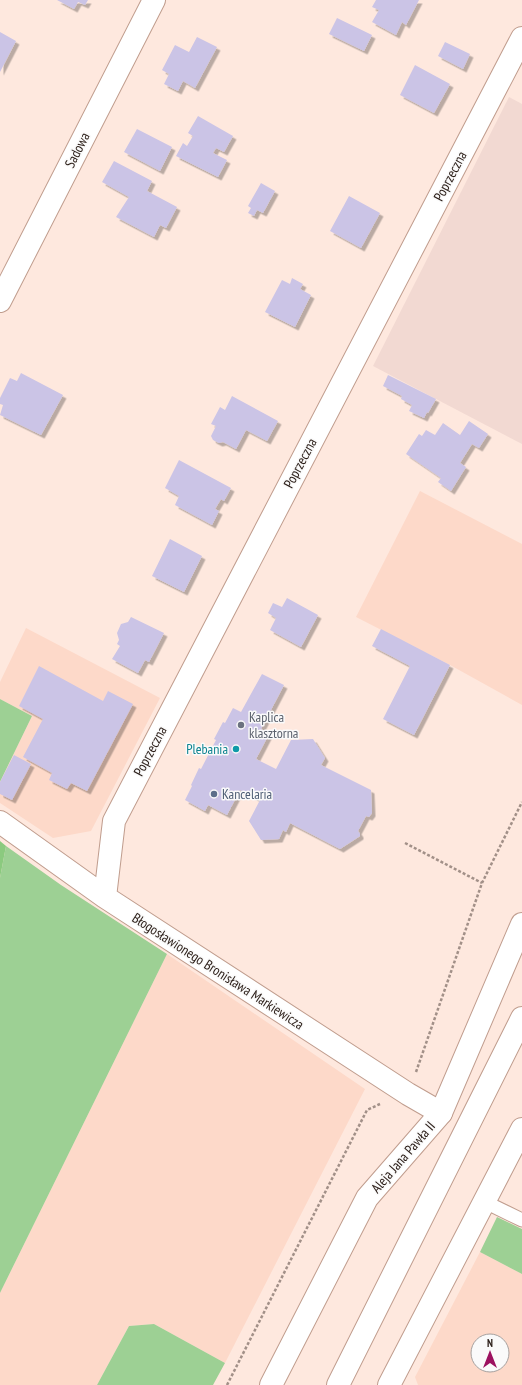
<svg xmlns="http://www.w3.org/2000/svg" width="522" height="1385" viewBox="0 0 522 1385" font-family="'PT Sans Narrow',sans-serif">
<defs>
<filter id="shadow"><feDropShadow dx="3.5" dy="3.5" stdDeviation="0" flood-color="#0004"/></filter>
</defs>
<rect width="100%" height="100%" fill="#fee8de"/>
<path fill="#fdd9c9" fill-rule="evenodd" d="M420,491L522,544V705L450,665L356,617Z
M26,628L160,698L91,831L53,838L0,803V782L32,716L0,699V682Z
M167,954L365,1089L225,1363L154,1324L129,1326L97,1385H0V1293Z
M480,1252L522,1274V1385H418L415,1377ZM478,1341H502V1365H478Z"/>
<path fill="#f2d9d2" d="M509,97L522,104V444L373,366Z"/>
<path fill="#9dd094" d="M0,699L32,716L0,782Z
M6,846L61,885L167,954L0,1293V878Z
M497,1217L522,1229V1274L480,1252Z
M154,1324L225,1363L213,1385H97L129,1326Z"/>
<path fill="#8bca7f" d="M0,841L6,846L0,878Z"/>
<path fill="#cbc4e6" filter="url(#shadow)" d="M57,0H88L85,5L78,2L74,9Z
M376,0H419L406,25L402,22L396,35L372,22L379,10L372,7Z
M337,18L372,35L364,51L329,34Z
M0,32L16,41L0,72Z
M197,37L217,47L195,88L183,81L178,91L164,84L169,74L162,70L175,45L189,52Z
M445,42L470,54L463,69L438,56Z
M415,65L450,84L434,113L400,95Z
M198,116L233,136L224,152L216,148L213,153L227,160L218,177L176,156L183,143L187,146L193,136L188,133Z
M137,129L172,147L160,171L124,152Z
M114,161L152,181L147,191L177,207L166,228L160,225L154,237L116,217L129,197L102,182Z
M261,183L275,191L263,213L257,210L254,216L248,213L251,208L248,206Z
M349,196L380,213L361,248L330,231Z
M292,278L303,284L300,289L311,295L295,327L265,312L282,280L290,284Z
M21,373L63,395L41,435L0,415L3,405L0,404V398L10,378L17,381Z
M388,375L436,399L428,413L427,412L424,418L409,411L412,405L401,399L402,396L383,386Z
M232,396L278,421L267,441L246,430L236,449L223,442L219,443L213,440L211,436L216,426L211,424L220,407L225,410Z
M469,421L488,434L479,448L472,444L460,463L466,467L451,491L438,482L441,478L406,454L419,434L422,436L426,430L435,435L443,423L460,435Z
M179,460L231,488L224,501L221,499L215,509L219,511L212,525L175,505L179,496L165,488Z
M170,539L202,556L184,592L152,576Z
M287,598L318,615L301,647L270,630L276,618L268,613L273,603L282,607Z
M131,617L164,633L149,662L145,660L138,673L112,659L120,646L117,644L119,640L117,633L121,624L128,622Z
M381,629L450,665L414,735L383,719L410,666L372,646Z
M39,666L103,701L108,691L133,704L87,791L71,783L67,789L49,780L52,773L23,757L43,719L19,706Z
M262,674L284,685L261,729L269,734L256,759L276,769L291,740L313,739L325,758L321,765L371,790L372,813L369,817L366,816L358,831L360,834V836L340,849L290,823L286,832L283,830L279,839L261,840L249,821L260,800L240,790L227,815L208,805L205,811L185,800L192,786L191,785L199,768L201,769L216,740L214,739L223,722L225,723L233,708L241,712Z
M14,755L31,764L12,800L0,794V782Z"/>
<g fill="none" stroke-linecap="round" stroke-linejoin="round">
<defs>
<path id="lane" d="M485,1202L522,1220"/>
<path id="street" d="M0,301L154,0
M0,822L105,897L408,1094L441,1113
M105,897L114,821L522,38
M389,1385L522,1129"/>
<path id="secondary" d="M271,1385L367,1198L441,1113L522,924
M338,1385L522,1018"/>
</defs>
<use href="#lane" stroke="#c09d8e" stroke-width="15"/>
<use href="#street" stroke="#c09d8e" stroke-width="24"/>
<use href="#secondary" stroke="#c09d8e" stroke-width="24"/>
<path stroke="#a29088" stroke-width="2.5" stroke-dasharray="3 2" stroke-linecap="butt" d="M405,843L482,883
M416,1072L482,883L522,802
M227,1385L367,1110L380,1104"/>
<use href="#lane" stroke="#fff" stroke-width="13"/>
<use href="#street" stroke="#fff" stroke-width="22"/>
<use href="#secondary" stroke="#fff" stroke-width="22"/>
</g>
<circle fill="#6b7280" stroke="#fafafa" stroke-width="1.5" cx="241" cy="725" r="4"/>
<circle fill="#0f9aa8" stroke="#fafafa" stroke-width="1.5" cx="236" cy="749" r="4"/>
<circle fill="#5c6f8a" stroke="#fafafa" stroke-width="1.5" cx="214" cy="794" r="4"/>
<g text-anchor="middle" stroke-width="3" stroke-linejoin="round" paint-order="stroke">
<g font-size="14" fill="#291c16" stroke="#fafafa">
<text transform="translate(77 150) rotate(-63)" y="5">Sadowa</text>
<text transform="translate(450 176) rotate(-62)" y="5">Poprzeczna</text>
<text transform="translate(300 463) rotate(-62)" y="5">Poprzeczna</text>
<text transform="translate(150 751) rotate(-62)" y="5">Poprzeczna</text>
<text transform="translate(218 971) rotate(33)" y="5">Błogosławionego Bronisława Markiewicza</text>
<text transform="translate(403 1157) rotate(-49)" y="5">Aleja Jana Pawła II</text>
</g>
<g font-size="14" fill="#5b616d" stroke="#fafafa" text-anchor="start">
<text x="249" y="722">Kaplica<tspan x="249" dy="16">klasztorna</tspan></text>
</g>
<g font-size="14" fill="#0d838f" stroke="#fafafa" text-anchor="end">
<text x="228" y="754">Plebania</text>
</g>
<g font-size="14" fill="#4e5e75" stroke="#fafafa" text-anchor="start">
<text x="222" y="799">Kancelaria</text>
</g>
</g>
<g transform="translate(490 1353)"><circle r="19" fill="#fafafa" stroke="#a6a19f"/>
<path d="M0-3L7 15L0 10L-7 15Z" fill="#9c1160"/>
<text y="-6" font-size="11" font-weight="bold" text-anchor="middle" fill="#291c16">N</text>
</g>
</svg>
